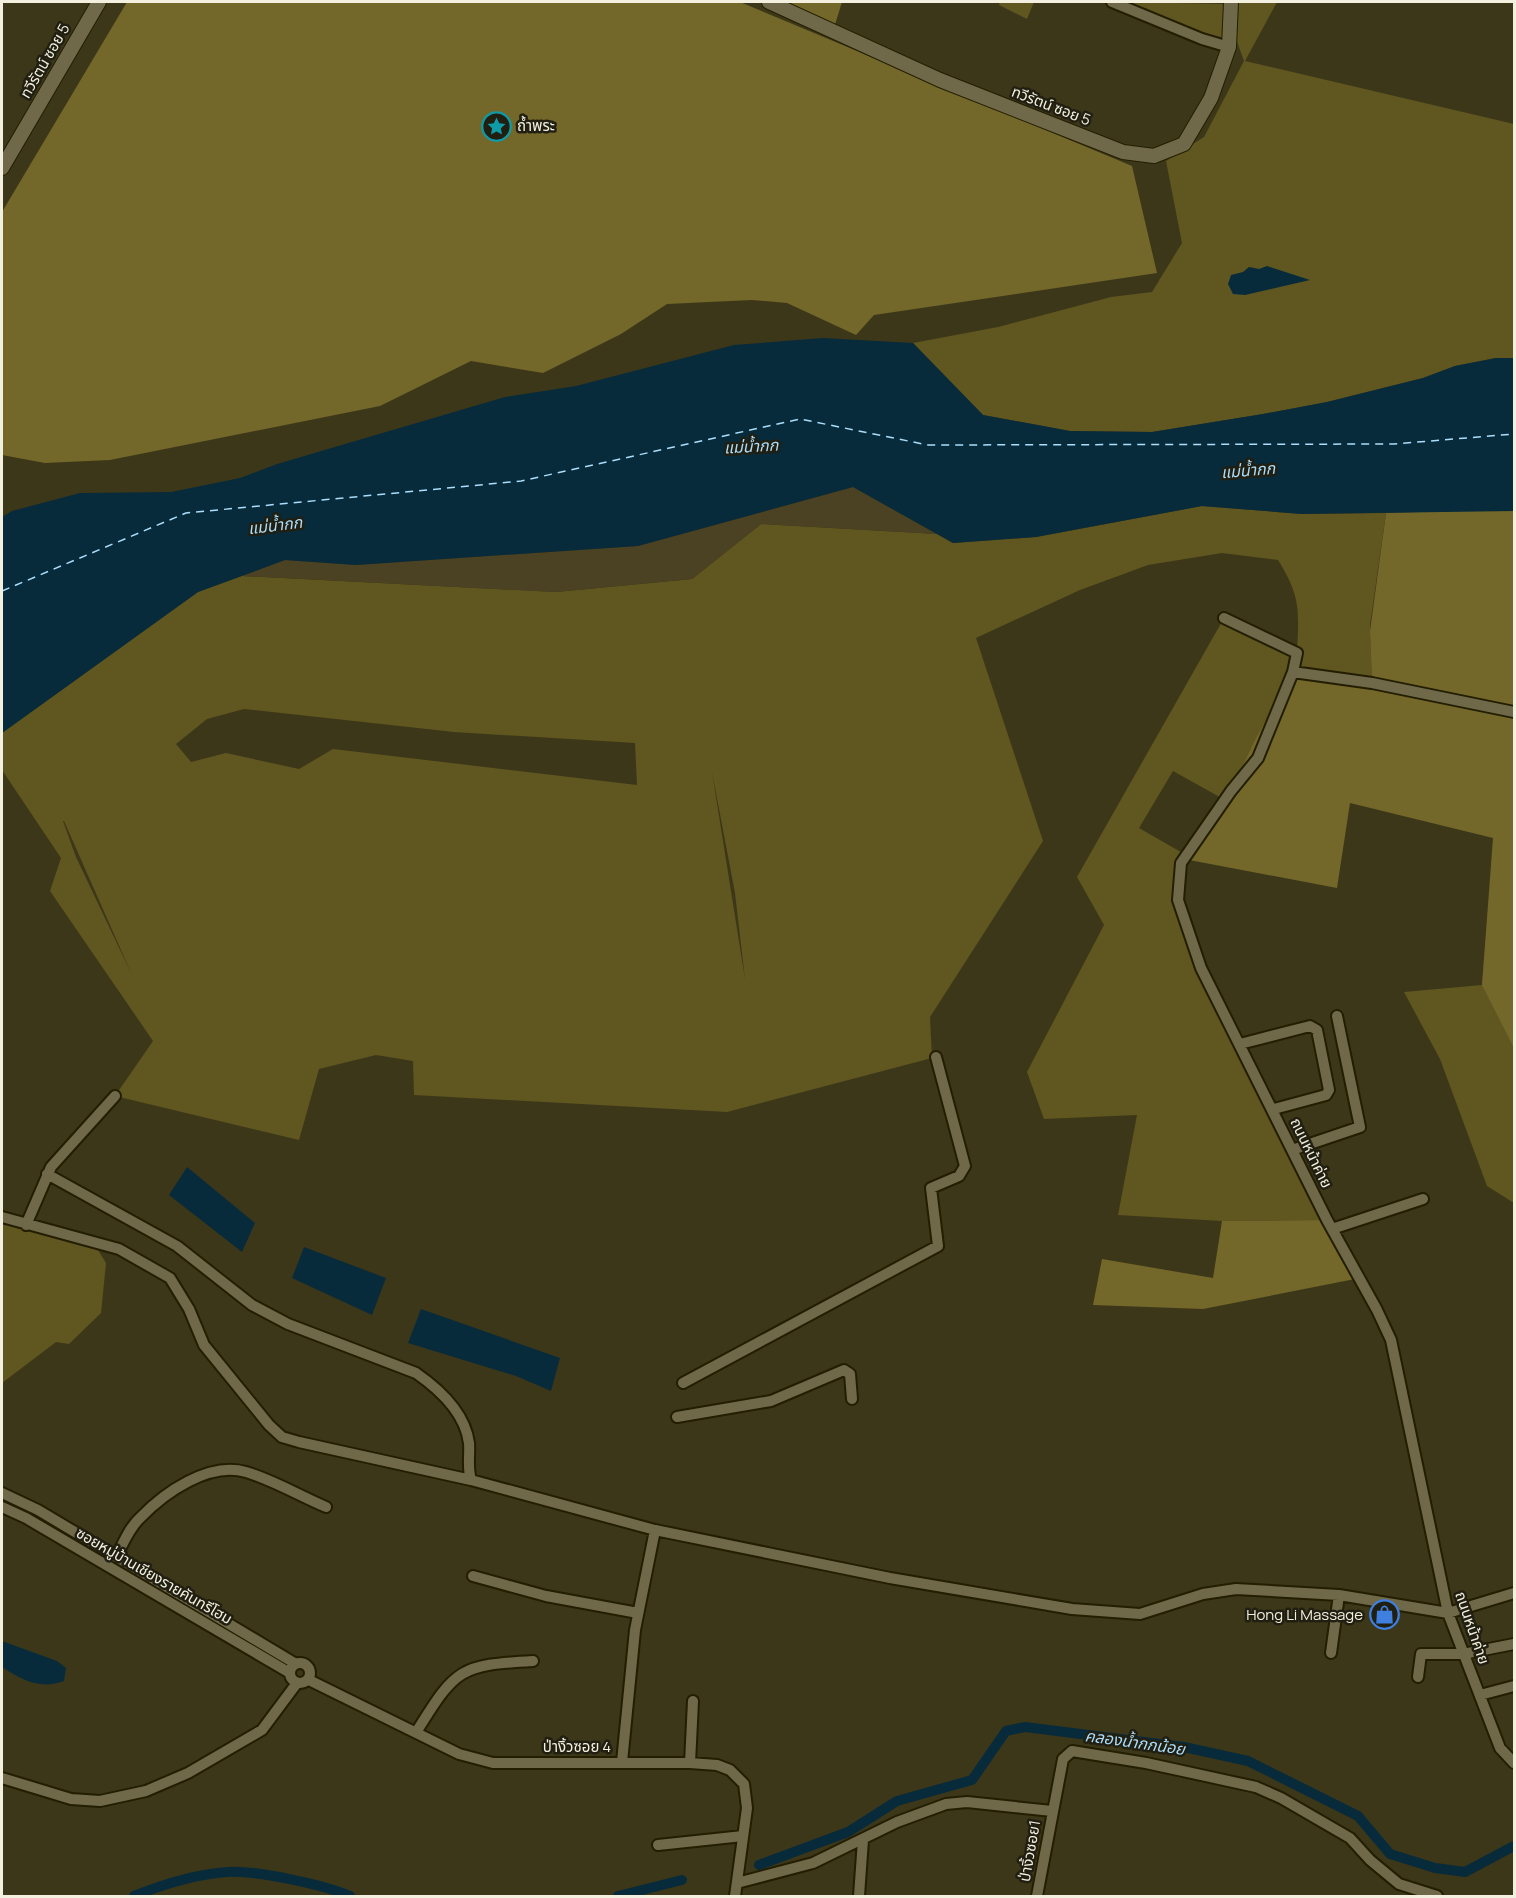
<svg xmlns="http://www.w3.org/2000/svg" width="1516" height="1898" viewBox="0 0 1516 1898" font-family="Manrope,'Noto Sans Thai',sans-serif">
<rect width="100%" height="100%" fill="#3d3719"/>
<path fill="#605620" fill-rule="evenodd" d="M1000,2H1034L1027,19L999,5Z
M1126,2L1227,4L1223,38H1213Z
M1237,2H1277L1245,61L1514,124V358H1496L1455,366L1423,378L1327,402L1263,414L1152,432L1070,431L983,415L913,343L998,327L1111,297L1152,292L1182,243L1166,161L1204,137L1244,61L1235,36Z
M1202,506L1302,514L1386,513L1370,625L1372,683L1231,791L1225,800L1173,771L1139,828L1186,855L1178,900L1188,930L1327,1220L1222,1221L1118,1215L1137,1115L1044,1119L1027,1072L1104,925L1077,877L1224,618L1297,653C1299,610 1301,597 1278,560L1222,553L1148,565L1080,590L976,638L1043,841L930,1017L932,1058L727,1112L414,1095L413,1061L376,1055L319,1069L299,1140L115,1096L153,1041L50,891L61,858L2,770V733L198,592L242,576L556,592L692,579L761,524L937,534L953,543L1036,537ZM244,709L454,732L635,743L637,785L333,749L299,769L226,753L191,762L176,744L207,719ZM712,772L735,893L745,979ZM63,821H64L132,975L76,857Z
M1494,838L1514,849V1203L1487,1186L1440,1059L1404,992L1482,985Z
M2,1217L93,1242L106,1263L101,1313L69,1344L56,1342L2,1383Z"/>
<path fill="#73672a" d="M127,2H740L1132,166L1157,273L874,315L856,335L787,303L752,300L667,304L621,334L543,373L471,361L380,406L110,460L45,463L2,455V212Z
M769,2H842L833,31Z
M1514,509V1048L1482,985L1493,838L1350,803L1337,888L1184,859L1231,791L1254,742L1293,672L1372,683L1370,631L1386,513Z
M1327,1220L1360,1278L1203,1309L1093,1305L1102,1259L1213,1278L1222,1221Z"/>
<path fill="#4a4222" d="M853,487L937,534L761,524L692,579L556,592L242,576L285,560L356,565L638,546Z"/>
<path fill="#082b3b" d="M1267,266L1310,280L1245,295L1233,294L1228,284L1231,275L1243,272L1249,267L1259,269Z
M823,338L913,343L983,415L1070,431L1152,432L1263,414L1327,402L1423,378L1455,366L1496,358H1514V511L1302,514L1202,506L1036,537L953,543L853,487L638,546L356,565L285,560L198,592L2,733V517L12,511L80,493L171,492L240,478L277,464L505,397L576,386L734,345Z
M187,1167L255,1223L242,1252L169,1195Z
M304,1247L386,1278L372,1315L292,1278Z
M421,1309L560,1358L551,1391L516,1376L408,1343Z
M2,1641L57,1661L66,1668L64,1681C40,1690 22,1680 2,1667Z"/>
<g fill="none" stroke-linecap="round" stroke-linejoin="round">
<path stroke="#082b3b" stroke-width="10" d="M759,1865L848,1832L897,1801L972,1780L1006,1731L1025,1727L1184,1747L1248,1761L1358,1816L1390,1854L1435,1868L1465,1872L1514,1846
M134,1896C164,1884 196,1874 228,1872C255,1870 325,1885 350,1896
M618,1896L682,1880"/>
<path stroke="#abdefc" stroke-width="1.5" stroke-dasharray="8 6" stroke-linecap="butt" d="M2,591L186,513L521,481L800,419L928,445L1394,444L1514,434"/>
<defs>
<path id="minor" d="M1112,2L1202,39L1229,47
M1224,618L1297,653L1293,672L1258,758L1231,791L1181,863L1178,900L1201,968L1327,1220L1377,1310L1391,1340L1448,1613L1500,1748L1514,1763
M1293,672L1372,683L1514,712
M1240,1044L1310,1026L1317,1030L1329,1090L1326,1095L1274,1109
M1292,1150L1360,1127L1337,1016
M47,1174L177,1246L252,1305L288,1324L416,1373C439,1389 465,1412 469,1443C470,1456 467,1467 471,1480
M2,1217L119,1249L170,1278L189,1309L204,1345L269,1425L282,1437L299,1442L471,1480L655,1530L890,1578L1072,1609L1140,1614L1203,1594L1236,1589L1339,1595L1448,1613L1514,1593
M26,1225L51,1167L115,1096
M1332,1229L1423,1199
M683,1383L938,1246L931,1188L959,1176L965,1166L936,1057
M677,1417L771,1401L844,1370L850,1374L852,1399
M2,1493L38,1510L296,1664
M2,1507L26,1518L290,1673
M116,1557C123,1544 129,1528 140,1518C164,1493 209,1461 246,1472C273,1480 300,1496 326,1507
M473,1576L546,1596L638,1613
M1331,1653L1339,1595
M290 1673a10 10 0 1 1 20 0a10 10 0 1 1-20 0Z
M1418,1677L1421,1654H1463L1514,1644
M309,1680L459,1754L493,1763H690L717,1765L730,1770L744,1784L747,1808L735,1896
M1480,1695L1514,1686
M417,1731C456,1668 460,1665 533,1661
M622,1762L635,1630L655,1530
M690,1763L693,1701
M2,1778L71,1799L100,1801L146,1791L188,1773L262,1730L297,1683
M658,1845L743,1836
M737,1883L813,1863L897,1822L946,1804L967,1802L1052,1811
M859,1896L863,1840
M1037,1896L1063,1759L1072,1751L1146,1763L1256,1787L1281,1798L1350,1838L1370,1860L1399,1884L1437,1896"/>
<path id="tertiary" d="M769,2L940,80L1123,152L1154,156L1184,144L1211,98L1229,47L1231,2
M2,168L99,2"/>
</defs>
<use href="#minor" stroke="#241e01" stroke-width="14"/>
<use href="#tertiary" stroke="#241e01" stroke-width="16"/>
<use href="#minor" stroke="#6f694a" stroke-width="10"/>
<use href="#tertiary" stroke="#6f694a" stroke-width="14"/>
</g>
<defs>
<symbol id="sight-ring" viewBox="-11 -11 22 22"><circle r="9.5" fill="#211f11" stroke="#0f9aa8" stroke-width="1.5"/><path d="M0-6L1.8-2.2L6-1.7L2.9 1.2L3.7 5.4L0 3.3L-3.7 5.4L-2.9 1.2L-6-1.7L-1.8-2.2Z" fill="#0f9aa8"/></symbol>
<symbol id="shop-ring" viewBox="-11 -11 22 22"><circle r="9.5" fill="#211f11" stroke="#3f7fe0" stroke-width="1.5"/><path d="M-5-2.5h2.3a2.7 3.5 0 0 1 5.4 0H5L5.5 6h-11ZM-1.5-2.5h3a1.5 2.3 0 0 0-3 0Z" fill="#3f7fe0"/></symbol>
</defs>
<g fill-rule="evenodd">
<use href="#sight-ring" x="480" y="110" width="33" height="33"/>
<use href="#shop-ring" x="1368" y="1598" width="33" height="33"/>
</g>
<g text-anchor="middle" stroke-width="5" stroke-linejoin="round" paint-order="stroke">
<g font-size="15" fill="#f3f0df" stroke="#211f11">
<text transform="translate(45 61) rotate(-60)" y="5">ทวีรัตน์ ซอย 5</text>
<text transform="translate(1051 106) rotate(21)" y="5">ทวีรัตน์ ซอย 5</text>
<text transform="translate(1311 1153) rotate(64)" y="5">ถนนหน้าค่าย</text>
<text transform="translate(154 1576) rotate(30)" y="5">ซอยหมู่บ้านเชียงรายคันทรีโฮม</text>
<text transform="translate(1472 1628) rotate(71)" y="5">ถนนหน้าค่าย</text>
<text x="577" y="1752">ป่างิ้วซอย 4</text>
<text transform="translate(1030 1851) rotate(-80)" y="5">ป่างิ้วซอย1</text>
</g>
<g font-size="15" fill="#f3f0df" stroke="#211f11" text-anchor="start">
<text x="517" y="131">ถ้ำพระ</text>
<text x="1363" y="1620" text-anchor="end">Hong Li Massage</text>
</g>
<g font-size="16" font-style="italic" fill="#abdefc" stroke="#211f11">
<text transform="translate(751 446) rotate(-3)" y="6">แม่น้ำกก</text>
<text transform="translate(1248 470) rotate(-5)" y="6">แม่น้ำกก</text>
<text transform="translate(275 525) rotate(-7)" y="6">แม่น้ำกก</text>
<text transform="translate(1135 1742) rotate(8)" y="6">คลองน้ำกกน้อย</text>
</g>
</g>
<rect width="1516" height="1898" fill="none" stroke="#f3f0df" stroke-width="6"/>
</svg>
